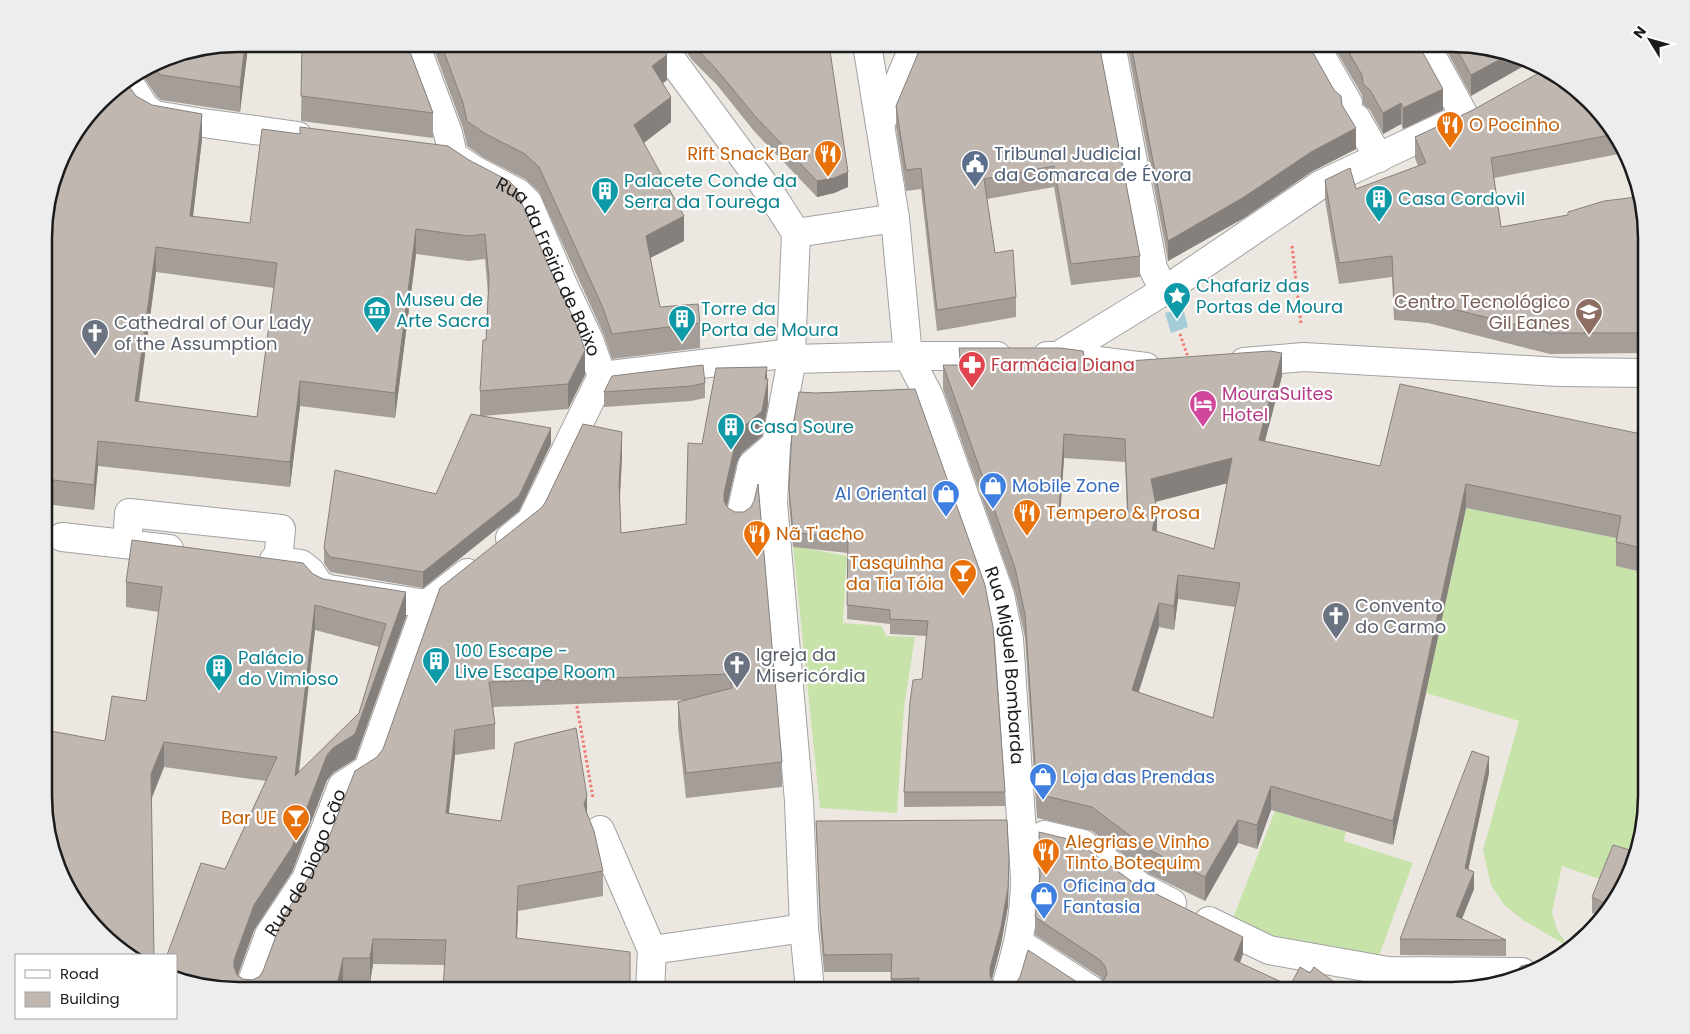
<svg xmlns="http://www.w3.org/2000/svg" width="1690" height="1034" viewBox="0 0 1690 1034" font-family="Poppins,sans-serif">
<rect width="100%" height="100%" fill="#ece8e1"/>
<path fill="#c7e3aa" d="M1466,508L1621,539L1616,566L1646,573V808L1629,865L1605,881L1562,866L1552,912L1557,930L1569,947L1523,920L1505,906L1491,885L1483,850L1519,721L1426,693Z
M793,546L847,556L843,623L882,626L886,636L915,637L904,707L897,813L820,808Z
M1275,811L1346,832L1344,841L1413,863L1376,964L1272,939L1231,923Z"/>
<path fill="#a4ccd7" d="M1183,308L1188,327L1171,333L1165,313Z"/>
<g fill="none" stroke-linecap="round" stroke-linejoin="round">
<defs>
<g id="minor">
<path id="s1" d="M415,44L448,133L453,156L476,171L518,193L528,203L564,287L589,340L602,376"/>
<path d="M660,44L775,200L796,233"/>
<path id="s2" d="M867,44L895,218L908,356L929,396L1000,595L1009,639L1025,878C1025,919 1017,950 1005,990"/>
<path d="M1111,44L1153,268L1164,291"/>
<path d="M1314,44L1348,103"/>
<path d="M1425,44L1465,117"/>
<path d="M128,81L145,108L155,115L203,123L298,136"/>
<path d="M1356,118L1379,158"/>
<path d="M880,125L915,44"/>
<path d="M796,233L791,353L792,359L908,356H997"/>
<path d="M796,233L895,218"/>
<path d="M1047,356H1058L1146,367"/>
<path d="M1058,356L1164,291L1320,185L1449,124"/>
<path d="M792,359L776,444L773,503L799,801L804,928L810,990"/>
<path d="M1244,362L1304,357L1560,372L1646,373"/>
<path d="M602,376L791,353"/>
<path d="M739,522L752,465L776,444"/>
<path d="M62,537L169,549"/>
<path d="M510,538L531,521L602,376"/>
<path d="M127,544L129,513L281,529L278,561"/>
<path d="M274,560L301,564L311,572L319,585L329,589L427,604L467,573"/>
<path d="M600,830L652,950L650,990"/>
<path d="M1044,835L1083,844L1141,887L1172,903"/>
<path d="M1209,921L1269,950L1388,971L1522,972"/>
<path d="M1019,943L1091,990"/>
<path d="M652,950L804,928"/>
<path id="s3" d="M249,990L269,935L306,879L342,786L368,769L427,604"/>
</g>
</defs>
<use href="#minor" stroke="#a2a2a2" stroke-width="30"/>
<path stroke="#ee7970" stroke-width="3" stroke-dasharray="2.5 2.5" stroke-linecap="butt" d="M1292,246L1301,324
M1180,334L1189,360
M576,701L593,798"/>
<use href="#minor" stroke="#fff" stroke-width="28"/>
</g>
<path fill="#a59d98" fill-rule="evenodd" d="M238,44H407L433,113V138L301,121L302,52L248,47L240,112L161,100L157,97L141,73L164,58Z
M432,44H659L667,80L663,83L671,122L644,143L684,241L650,258L660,307L700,323V348L612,359L603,333L539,192L525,179L484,158L467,146L463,128Z
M680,44H829L848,187L834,193L817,197L754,131L717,85L693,61Z
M1099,44L1140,256V277L1071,285L1054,187L987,199L995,253L1016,297V317L937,331L921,189L906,191L896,127V106Z
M1127,44H1308L1342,105L1356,149L1311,172L1244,218L1168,261Z
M1332,44H1418L1443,110L1403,129L1401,124L1383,134L1370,110L1363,104L1362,95Z
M1443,44H1452L1502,50L1471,96Z
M136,96L202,139L193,217L250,223L300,134L448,146L585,375L568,409L482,416L551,444L519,511L423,588L330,572L324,563V548L436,494L480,415V391L486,340L488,294L485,259L469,261L416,254L395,418L300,406L290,487L98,466L94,510L45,504V213ZM156,272L274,288L257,417L139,402Z
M1589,101L1620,141L1624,153L1494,178L1501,227L1646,225V353L1550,354L1428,323L1394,320L1392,277L1339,284L1325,200V180L1356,189L1418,166L1415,158V137L1473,110Z
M959,348L1086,364L1282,376L1265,441L1380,466L1646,435V573L1616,566V538L1466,508L1393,845L1271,810L1257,849L1238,843L1205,901L1149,874L1092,831L1037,818L1025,638L1015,592L943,389V365H959ZM1064,458L1125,462L1127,514L1060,511ZM1227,483L1214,549L1157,532L1155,502ZM1178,599L1235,607L1213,718L1138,692L1159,627L1174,630Z
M767,379L768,404L762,436L742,453L737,462L727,506L782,762V787L686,798L678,727V702L683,700L493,707L495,724V749L455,755L449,813L501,821L587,814L603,871V896L518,911L517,939L444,965L373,964L370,983H343L342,990H238L225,869L266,781L164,767L152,798L105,741L146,701L159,612L126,607V582L313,574L406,617L355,759L333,773L327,780L292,872L254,930L238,975L243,979L252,980L259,977L263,971L320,860L377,757L622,457L620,499L621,533L686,524L702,444ZM315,630L379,647L359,713L299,773Z
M705,383V398L691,401L604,407V392Z
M915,389L1005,792V806L904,807V792L922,679L927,636L890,634V624L847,619L848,553L793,547L789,503V488L816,393Z
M1489,773L1468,870L1474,889L1462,919L1506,940V956L1400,955V939Z
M816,821L1009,878L1008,906L1001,944L992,979L994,983L1000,987L1083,986L1090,988L1098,986L1103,981L1100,977L1035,935V917L1040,880L1039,832L1134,883L1243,954L1240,963L1290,986L1310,973L1345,990H891V972H824L820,927Z
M1620,893L1602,917L1592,913V897Z"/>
<path fill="#86807c" d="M245,44H248V47L240,112V87Z
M1510,54L1531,62L1471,96V75Z
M667,55V80L652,91V66Z
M1443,89V110L1403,129V108Z
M671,97V122L634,150V125Z
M1401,103V124L1383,134V113Z
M202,114V139L190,241V216Z
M1356,128V149L1311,172L1244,218L1168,261V241L1311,152Z
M848,172V187L834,193L817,197V181Z
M684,216V241L646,260V236Z
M416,229V254L395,418V393Z
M156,247V272L135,426V401Z
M585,350V375L568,409V384Z
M1282,353V376L1259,463V440Z
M767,367V384L768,379V404L762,436L742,453L737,462L724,519V493L737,436L765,379Z
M300,381V406L290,487V462Z
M551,428V444L519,511L423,588V572Z
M622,432V457L619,510V485Z
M1064,434V458L1059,535V511Z
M98,441V466L94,510V485Z
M1232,458V482L1151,503V479Z
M1466,484V508L1393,845V821Z
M1157,510V534L1152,530Z
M1178,575V599L1174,630V606Z
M406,592V617L355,759L333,773L327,780L292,872L254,930L234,985V960L254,905L327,755L333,748L355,734Z
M1159,603V627L1132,714V690Z
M315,605V630L295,801V776Z
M455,730V755L446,838V813Z
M164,742V767L151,799V774Z
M1489,757V773L1465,885V868Z
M1271,786V810L1257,849V825Z
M587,796V821L584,804Z
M1238,820V843L1205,901V877Z
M1009,861L1008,906L1001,944L990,986V968Z
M1474,872V889L1456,933V916Z
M518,886V911L516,963V938Z
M1243,937V954L1234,978V960Z
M373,939V964L370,983V958Z
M343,958V983L342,990H336Z"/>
<path fill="#c0b7b1" stroke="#86807c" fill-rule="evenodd" d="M238,44H245L240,87L161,75L157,72L153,66L164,58Z
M302,44H407L433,113L301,96Z
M441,44H659L667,55L652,66L671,97L634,125L684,216L646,236L660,307L698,304L700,323L612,334L603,308L539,167L525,154L484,133L467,121L463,103Z
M692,44H829L848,172L834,178L817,181L754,115L717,70Z
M922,44H1099L1140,256L1071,264L1054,166L984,179L995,253L1013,250L1016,297L937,310L921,168L906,170L896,106Z
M1131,44H1308L1334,90L1341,96L1342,105L1356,128L1311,152L1244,197L1168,241Z
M1344,44H1418L1443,89L1403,108L1401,103L1383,113L1370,90L1363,84L1362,75Z
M1454,44L1502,50L1510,54L1471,75Z
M1546,69L1549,70L1589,101L1615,134L1491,158L1501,227L1568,215V212L1604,201L1637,197L1646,225V333H1550L1428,303L1394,299L1392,256L1339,263L1325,180L1350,168L1356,189L1426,163L1415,137L1473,110Z
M126,82L136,96L152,105L202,114L190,216L250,223L262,129L300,134V127L448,146L469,160L509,181L515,187L550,269L575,321L585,350L568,384L480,391L483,340H486L489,279L485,234L469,236L416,229L395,393L300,381L290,462L98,441L94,485L45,479V213L64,152L110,92ZM156,247L277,263L257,417L135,401Z
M959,348H1060L1083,351L1086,364L1270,351L1282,353L1259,440L1380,466L1400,384L1646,435V549L1616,542L1621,516L1466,484L1393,821L1271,786L1257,825L1238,820L1205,877L1149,850L1092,807L1037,794L1025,614L1015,568L943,365H961ZM1064,434L1125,439L1128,515L1059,511ZM1232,458L1214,549L1152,530L1157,510L1151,479ZM1178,575L1240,583L1213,718L1132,690L1159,603L1174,606Z
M703,365L705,383L691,386L604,392L612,376Z
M767,367L765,379H768L762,411L742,428L737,436L724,493V501L728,508L735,512H744L751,507L754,501L758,484L782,762L686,773L678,702L732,688L730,674L489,682L495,724L455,730L446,813L501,821L515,743L576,728L587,796L584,804L586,811L594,831L603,871L518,886L516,938L630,952V990H443L446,940L373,939L370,958H343L336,990H238L188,984L176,979V955H167L201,863L225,869L277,757L164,742L151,774L154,955H131L76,904L45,821V730L105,741L112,696L146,701L162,587L126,582L132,540L303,563L313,574L323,579L406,592L355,734L333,748L327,755L292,847L254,905L234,960V967L237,975L243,979L252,980L259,977L263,971L283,917L320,860L355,771L377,757L383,749L440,588L541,508L545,503L583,424L622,432L619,485L621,533L686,524L688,443L702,444L716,368ZM315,605L386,624L359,713L295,776Z
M915,389L985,585L993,627L1005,792H904L910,702L913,680L922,679L928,621L890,619V610L847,605L848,539L793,532L789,488L792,431L799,392L816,393Z
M471,414L551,428L519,496L423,572L330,557L324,548L335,470L436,494Z
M1472,751L1489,757L1465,868L1474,872L1456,916L1506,940L1400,939Z
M1007,820L1009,861L1008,888L1001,927L990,968V976L994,983L1000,987L1008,988L1016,983L1020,977L1028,950L1083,986L1090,988L1098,986L1104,980L1107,974L1105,966L1100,960L1035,917L1040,876L1039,832L1076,841L1134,883L1243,937L1234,960L1290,986L1300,967L1310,973L1314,967L1345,990H917L919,978L891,979L892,954L824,955L820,909L816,821Z
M1613,845L1633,851L1620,893L1610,906L1592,897Z
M1530,964L1537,968L1513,975L1521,966Z"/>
<defs>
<symbol id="restaurant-pin" viewBox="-11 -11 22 30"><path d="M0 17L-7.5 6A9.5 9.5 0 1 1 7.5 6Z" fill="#e8710a" stroke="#fff"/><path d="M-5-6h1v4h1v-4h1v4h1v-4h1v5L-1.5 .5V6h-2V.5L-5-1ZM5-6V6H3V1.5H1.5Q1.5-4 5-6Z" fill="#fff"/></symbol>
<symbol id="civic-pin" viewBox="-11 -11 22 30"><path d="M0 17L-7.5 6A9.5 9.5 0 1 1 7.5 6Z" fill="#5c6f8a" stroke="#fff"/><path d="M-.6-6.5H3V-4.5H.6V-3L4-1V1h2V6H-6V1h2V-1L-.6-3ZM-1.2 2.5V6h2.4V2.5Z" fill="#fff"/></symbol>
<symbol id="building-pin" viewBox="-11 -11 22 30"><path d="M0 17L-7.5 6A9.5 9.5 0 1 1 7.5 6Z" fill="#0f9aa8" stroke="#fff"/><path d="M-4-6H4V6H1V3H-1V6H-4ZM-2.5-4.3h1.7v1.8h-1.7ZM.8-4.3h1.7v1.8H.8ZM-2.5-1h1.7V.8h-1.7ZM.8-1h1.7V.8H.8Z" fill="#fff"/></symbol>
<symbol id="sight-pin" viewBox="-11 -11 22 30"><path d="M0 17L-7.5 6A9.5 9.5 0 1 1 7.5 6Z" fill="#0f9aa8" stroke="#fff"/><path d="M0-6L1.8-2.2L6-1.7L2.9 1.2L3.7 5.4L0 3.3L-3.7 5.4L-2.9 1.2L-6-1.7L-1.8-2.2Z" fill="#fff"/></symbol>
<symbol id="museum-pin" viewBox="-11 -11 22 30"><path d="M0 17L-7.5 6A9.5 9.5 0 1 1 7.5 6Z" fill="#0f9aa8" stroke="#fff"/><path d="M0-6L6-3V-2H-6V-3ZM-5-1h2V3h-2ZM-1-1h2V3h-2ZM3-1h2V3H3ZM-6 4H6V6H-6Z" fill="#fff"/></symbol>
<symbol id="university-pin" viewBox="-11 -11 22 30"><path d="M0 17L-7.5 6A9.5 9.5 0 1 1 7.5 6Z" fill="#8d6e63" stroke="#fff"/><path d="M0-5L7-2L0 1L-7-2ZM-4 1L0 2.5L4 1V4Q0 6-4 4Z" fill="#fff"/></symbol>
<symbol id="church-pin" viewBox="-11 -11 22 30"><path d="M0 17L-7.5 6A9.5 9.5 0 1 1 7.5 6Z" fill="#6b7280" stroke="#fff"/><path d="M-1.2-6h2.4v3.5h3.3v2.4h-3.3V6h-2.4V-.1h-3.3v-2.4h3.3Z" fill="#fff"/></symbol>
<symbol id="pharmacy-pin" viewBox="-11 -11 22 30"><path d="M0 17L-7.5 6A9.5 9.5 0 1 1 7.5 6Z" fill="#e0444e" stroke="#fff"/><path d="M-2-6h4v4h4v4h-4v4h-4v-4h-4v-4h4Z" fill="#fff"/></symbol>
<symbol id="hotel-pin" viewBox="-11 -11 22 30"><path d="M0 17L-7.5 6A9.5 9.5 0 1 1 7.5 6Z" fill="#d1479c" stroke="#fff"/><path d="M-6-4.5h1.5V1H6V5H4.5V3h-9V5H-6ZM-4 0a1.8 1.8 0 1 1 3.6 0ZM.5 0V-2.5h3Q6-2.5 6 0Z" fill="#fff"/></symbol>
<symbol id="shop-pin" viewBox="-11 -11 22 30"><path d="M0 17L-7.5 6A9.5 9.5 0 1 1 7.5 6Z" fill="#3f7fe0" stroke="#fff"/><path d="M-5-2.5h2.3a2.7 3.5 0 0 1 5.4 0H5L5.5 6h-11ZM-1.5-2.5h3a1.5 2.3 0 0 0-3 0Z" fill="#fff"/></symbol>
<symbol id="bar-pin" viewBox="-11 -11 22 30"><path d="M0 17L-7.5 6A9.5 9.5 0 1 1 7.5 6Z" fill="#e8710a" stroke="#fff"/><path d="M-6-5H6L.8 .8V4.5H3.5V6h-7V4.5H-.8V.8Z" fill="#fff"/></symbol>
</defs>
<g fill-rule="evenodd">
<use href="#restaurant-pin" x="1434" y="109" width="32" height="43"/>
<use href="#restaurant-pin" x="812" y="138" width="32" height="43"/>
<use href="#civic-pin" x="959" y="148" width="32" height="43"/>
<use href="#building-pin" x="589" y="175" width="32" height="43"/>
<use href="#building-pin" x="1363" y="183" width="32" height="43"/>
<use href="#sight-pin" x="1161" y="280" width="32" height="43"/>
<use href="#museum-pin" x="361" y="294" width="32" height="43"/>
<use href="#university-pin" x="1573" y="296" width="32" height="43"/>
<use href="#building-pin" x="666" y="303" width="32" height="43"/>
<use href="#church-pin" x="79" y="317" width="32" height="43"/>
<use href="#pharmacy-pin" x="956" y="349" width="32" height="43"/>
<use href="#hotel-pin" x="1187" y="388" width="32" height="43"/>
<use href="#building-pin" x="715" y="411" width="32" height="43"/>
<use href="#shop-pin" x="977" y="470" width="32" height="43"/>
<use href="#shop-pin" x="930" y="478" width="32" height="43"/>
<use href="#restaurant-pin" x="1011" y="497" width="32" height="43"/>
<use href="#restaurant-pin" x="741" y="518" width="32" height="43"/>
<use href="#bar-pin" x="947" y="557" width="32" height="43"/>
<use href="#church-pin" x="1320" y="600" width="32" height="43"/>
<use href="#building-pin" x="420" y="645" width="32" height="43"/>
<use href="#church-pin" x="721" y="649" width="32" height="43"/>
<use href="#building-pin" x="203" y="652" width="32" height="43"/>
<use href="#shop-pin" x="1027" y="761" width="32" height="43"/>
<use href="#bar-pin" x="280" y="802" width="32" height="43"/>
<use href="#restaurant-pin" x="1030" y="836" width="32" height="43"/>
<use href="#shop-pin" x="1028" y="880" width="32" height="43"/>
</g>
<g text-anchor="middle" stroke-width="4.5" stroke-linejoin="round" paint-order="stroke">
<g font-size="18" fill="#c56008" stroke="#fff" text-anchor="start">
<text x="1469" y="131">O Pocinho</text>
<text x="809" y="160" text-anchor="end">Rift Snack Bar</text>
<text x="1046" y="519">Tempero &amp; Prosa</text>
<text x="776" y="540">Nã T'acho</text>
<text x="944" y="569" text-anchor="end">Tasquinha<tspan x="944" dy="21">da Tia Tóia</tspan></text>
<text x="277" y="824" text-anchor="end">Bar UE</text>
<text x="1065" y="848">Alegrias e Vinho<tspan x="1065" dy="21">Tinto Botequim</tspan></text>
</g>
<g font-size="18" fill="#4e5e75" stroke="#fff" text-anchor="start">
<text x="994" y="160">Tribunal Judicial<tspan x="994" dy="21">da Comarca de Évora</tspan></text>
</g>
<g font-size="18" fill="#0d838f" stroke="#fff" text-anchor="start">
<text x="624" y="187">Palacete Conde da<tspan x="624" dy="21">Serra da Tourega</tspan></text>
<text x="1398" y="205">Casa Cordovil</text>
<text x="1196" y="292">Chafariz das<tspan x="1196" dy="21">Portas de Moura</tspan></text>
<text x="396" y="306">Museu de<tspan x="396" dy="21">Arte Sacra</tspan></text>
<text x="701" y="315">Torre da<tspan x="701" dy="21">Porta de Moura</tspan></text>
<text x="750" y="433">Casa Soure</text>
<text x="455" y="657">100 Escape -<tspan x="455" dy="21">Live Escape Room</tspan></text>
<text x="238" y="664">Palácio<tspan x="238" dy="21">do Vimioso</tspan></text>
</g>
<g font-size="18" fill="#1b1b1b" stroke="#fff">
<text dy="6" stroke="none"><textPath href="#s1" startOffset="272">Rua da Freiria de Baixo</textPath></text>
<text dy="6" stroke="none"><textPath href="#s2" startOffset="642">Rua Miguel Bombarda</textPath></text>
<text dy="6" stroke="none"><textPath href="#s3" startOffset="140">Rua de Diogo Cão</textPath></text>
</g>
<g font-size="18" fill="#785e54" stroke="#fff" text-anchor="end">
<text x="1570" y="308">Centro Tecnológico<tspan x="1570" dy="21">Gil Eanes</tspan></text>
</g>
<g font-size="18" fill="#5b616d" stroke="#fff" text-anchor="start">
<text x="114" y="329">Cathedral of Our Lady<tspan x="114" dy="21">of the Assumption</tspan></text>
<text x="1355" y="612">Convento<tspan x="1355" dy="21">do Carmo</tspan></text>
<text x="756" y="661">Igreja da<tspan x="756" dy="21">Misericórdia</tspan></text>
</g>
<g font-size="18" fill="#be3a42" stroke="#fff" text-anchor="start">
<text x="991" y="371">Farmácia Diana</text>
</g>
<g font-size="18" fill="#b23c85" stroke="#fff" text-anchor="start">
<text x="1222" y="400">MouraSuites<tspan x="1222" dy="21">Hotel</tspan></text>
</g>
<g font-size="18" fill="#366cbe" stroke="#fff" text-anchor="start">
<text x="1012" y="492">Mobile Zone</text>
<text x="927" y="500" text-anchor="end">Al Oriental</text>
<text x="1062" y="783">Loja das Prendas</text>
<text x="1063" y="892">Oficina da<tspan x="1063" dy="21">Fantasia</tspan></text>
</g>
</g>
<path d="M0 0H1690V1034H0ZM238 52H1452A186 186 0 0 1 1638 238V796A186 186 0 0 1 1452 982H238A186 186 0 0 1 52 796V238A186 186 0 0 1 238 52Z" fill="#ededed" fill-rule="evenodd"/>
<path fill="none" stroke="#1b1b1b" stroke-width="2.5" d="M238 52H1452A186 186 0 0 1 1638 238V796A186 186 0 0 1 1452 982H238A186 186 0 0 1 52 796V238A186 186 0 0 1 238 52Z"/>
<rect x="15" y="954" width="162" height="65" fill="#ffffff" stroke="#a4a4a4"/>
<rect x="25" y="970" width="25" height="8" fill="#ffffff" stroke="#a4a4a4"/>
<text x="60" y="979" font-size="15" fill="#1b1b1b">Road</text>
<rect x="25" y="992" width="25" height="15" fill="#c0b7b1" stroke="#a4a4a4"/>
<text x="60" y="1004" font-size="15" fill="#1b1b1b">Building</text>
<g transform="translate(1650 40) rotate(307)" stroke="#ffffff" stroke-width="4" paint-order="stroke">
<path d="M0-4L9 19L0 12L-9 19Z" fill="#1b1b1b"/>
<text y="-8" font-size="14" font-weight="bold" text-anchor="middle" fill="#1b1b1b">N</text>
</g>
</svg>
